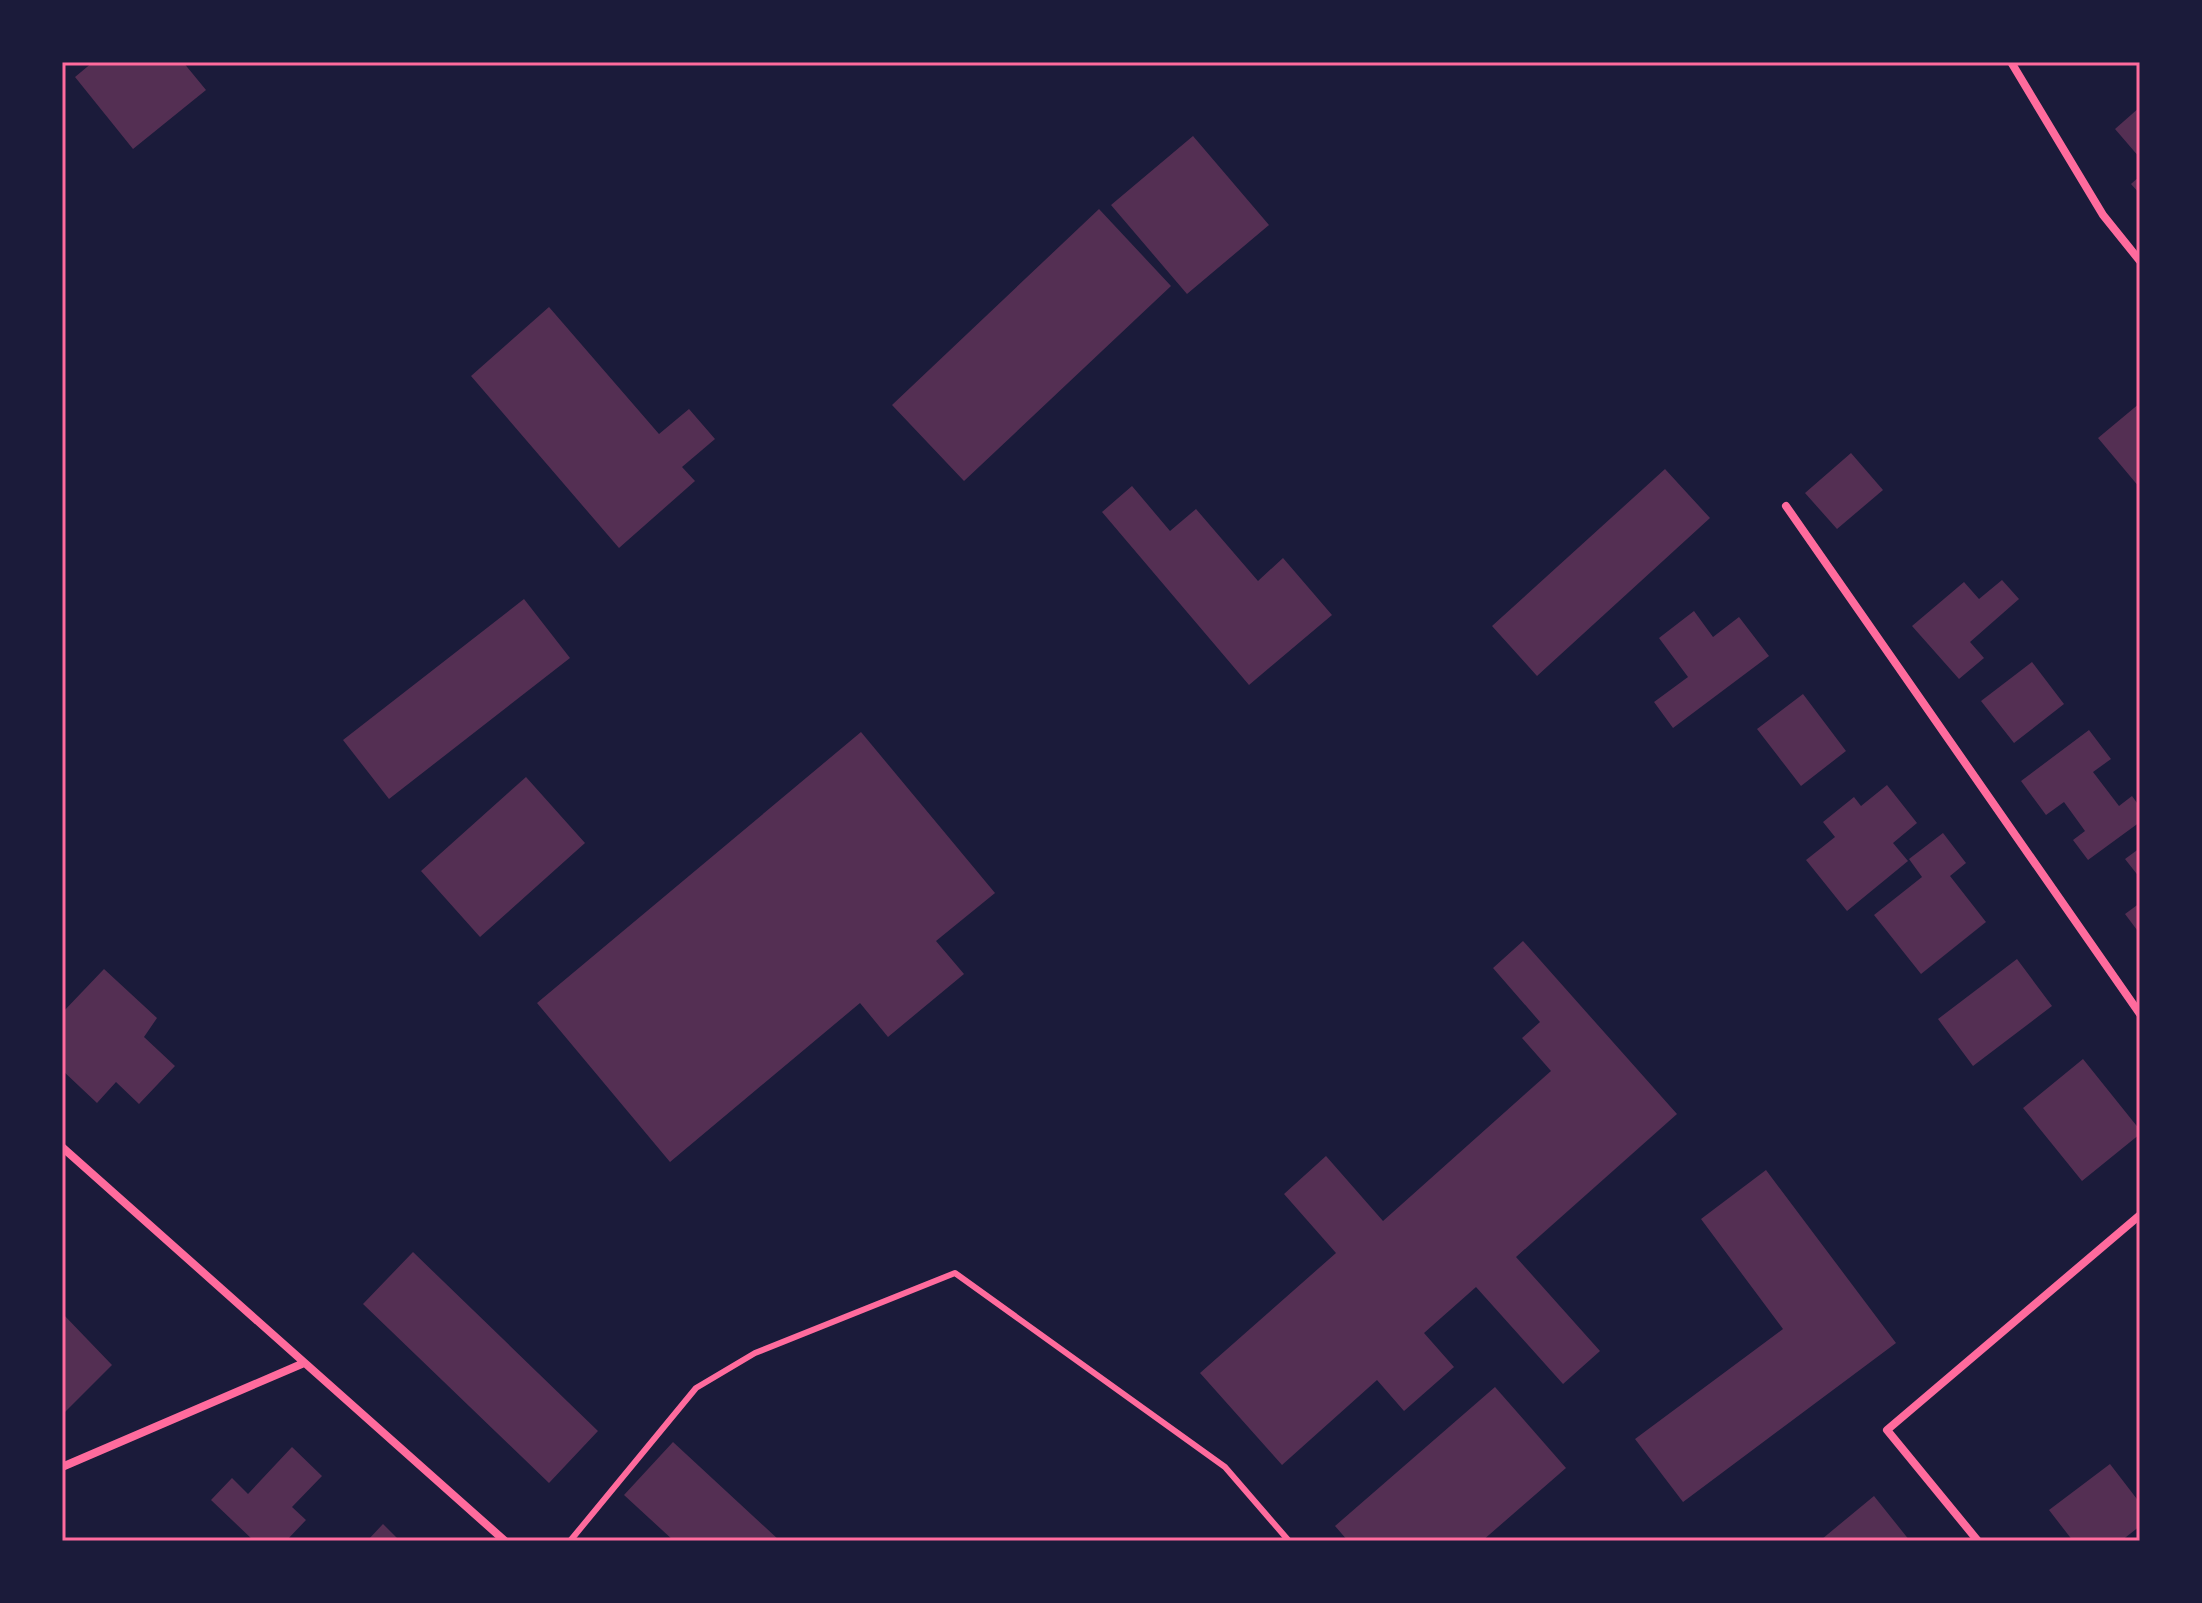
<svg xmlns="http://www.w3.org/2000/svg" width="2202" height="1603" viewBox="0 0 2202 1603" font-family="'PT Serif',serif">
<rect width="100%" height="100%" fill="#1b1b3a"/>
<path fill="#542f53" d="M93,62H183L206,90L133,149L75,77Z
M2140,107V158L2115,129Z
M1193,136L1269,225L1187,294L1111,205Z
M2140,176V194L2131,184Z
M1099,209L1171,286L964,481L892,405Z
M549,307L659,434L689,409L715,439L682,467L695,481L619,548L471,376Z
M2140,403V488L2098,438Z
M1851,453L1883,490L1837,529L1805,493Z
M1665,469L1710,518L1537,676L1492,626Z
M1132,486L1170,531L1196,509L1258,581L1283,558L1332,615L1249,685L1102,512Z
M2002,580L2019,599L1970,642L1984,658L1959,679L1912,626L1964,582L1979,599Z
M524,599L570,658L389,799L343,740Z
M1694,611L1713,637L1739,617L1769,656L1673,728L1654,702L1688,677L1659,638Z
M2032,662L2064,704L2014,743L1981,701Z
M1803,694L1846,751L1801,786L1757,729Z
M2089,730L2111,759L2093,772L2119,806L2132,796L2140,807V822L2088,860L2073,840L2085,831L2064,802L2046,815L2021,781Z
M861,732L995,893L936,941L964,974L888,1037L860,1003L670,1162L537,1003Z
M526,777L585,843L480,937L421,871Z
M1887,785L1917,823L1893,843L1908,861L1847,911L1806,860L1835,837L1823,822L1854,797L1861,806Z
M1943,833L1966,863L1950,876L1986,922L1921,974L1874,915L1922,877L1909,859Z
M2140,848V878L2125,859Z
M2140,903V934L2125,914Z
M1523,941L1677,1114L1516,1257L1600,1351L1563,1384L1476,1287L1424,1333L1454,1367L1404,1411L1377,1380L1282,1465L1200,1373L1336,1253L1284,1194L1326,1156L1383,1221L1551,1071L1522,1038L1540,1022L1493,968Z
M2017,959L2052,1006L1973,1066L1938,1019Z
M104,969L157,1018L144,1037L175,1066L139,1104L116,1082L97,1103L62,1070V1013Z
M2083,1059L2140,1130V1134L2082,1181L2023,1108Z
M1766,1170L1896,1343L1683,1502L1635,1439L1783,1329L1701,1219Z
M413,1252L598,1431L549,1483L363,1304Z
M62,1313L112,1365L62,1415Z
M1495,1387L1566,1468L1482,1541H1348L1335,1526Z
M673,1442L780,1541H674L624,1495Z
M292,1447L322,1476L292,1507L306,1520L286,1541H254L211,1500L232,1478L248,1494Z
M2110,1464L2140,1503V1526L2121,1541H2073L2049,1510Z
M1874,1496L1910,1541H1824L1822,1539Z
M383,1524L400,1541H367Z"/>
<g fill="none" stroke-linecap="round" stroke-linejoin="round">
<path stroke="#ff6b9d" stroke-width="6" d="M570,1541L696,1388L755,1353L955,1273L1225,1467L1289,1541"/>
<path stroke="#ff6b9d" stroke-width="8" d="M2011,62L2103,215L2140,261
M1786,506L2140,1014
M62,1147L505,1541
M62,1467L304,1363
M1978,1541L1887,1430L2140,1215"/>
</g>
<rect width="2202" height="1603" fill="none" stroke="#1b1b3a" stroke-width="128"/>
<rect x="64" y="64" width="2074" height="1475" fill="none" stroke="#ff6b9d" stroke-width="3"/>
</svg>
